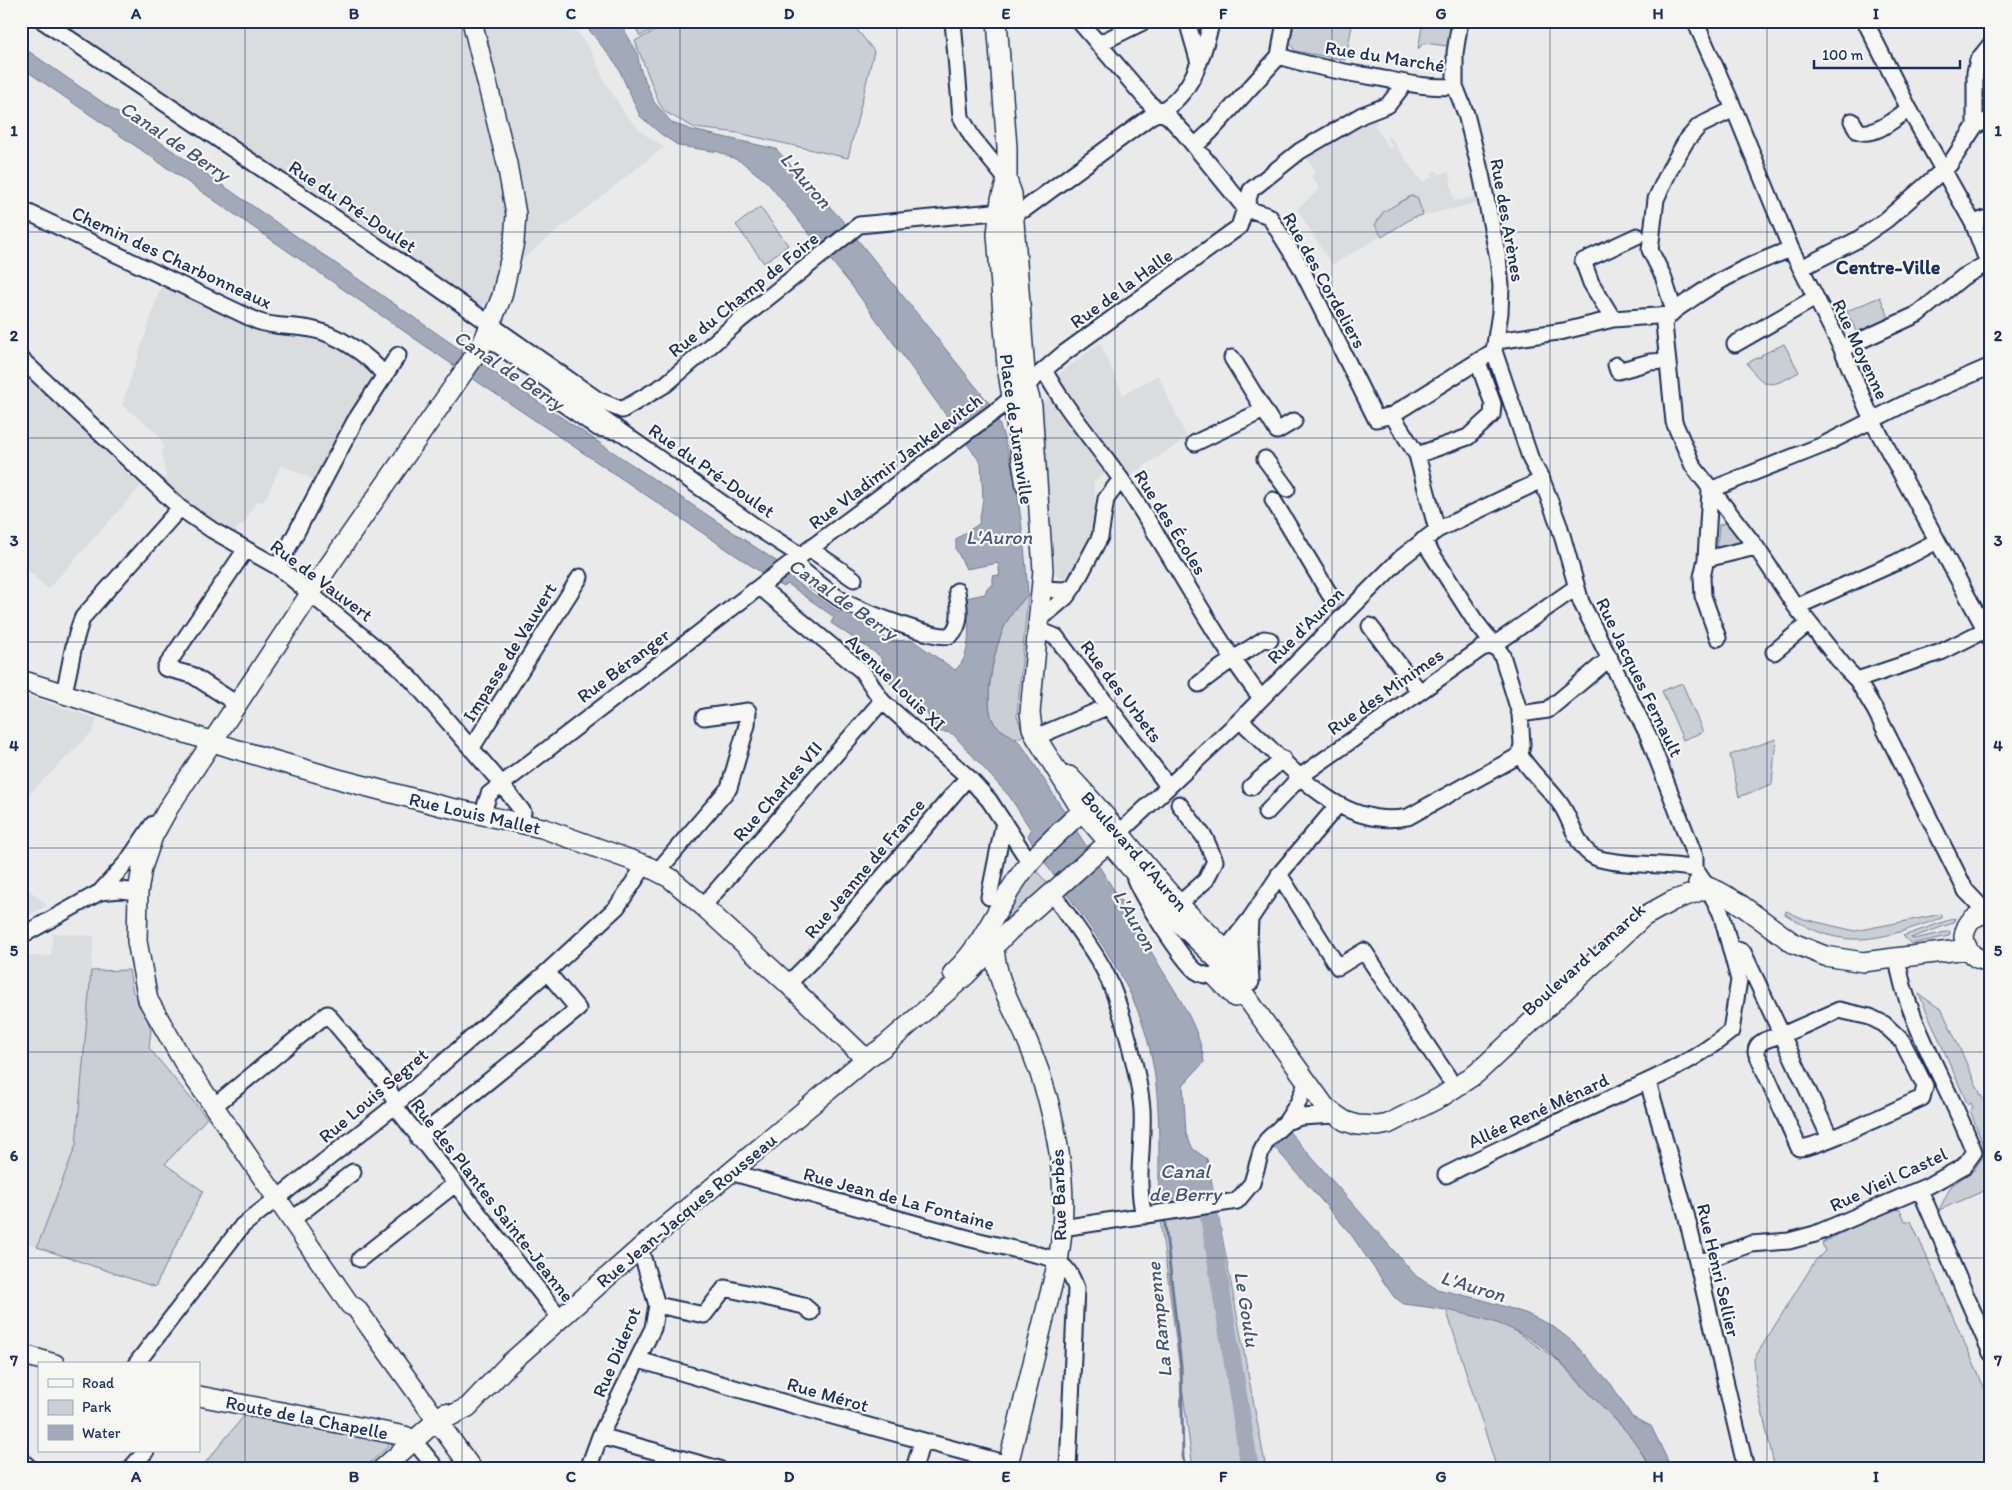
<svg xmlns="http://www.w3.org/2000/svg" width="2012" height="1490" viewBox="0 0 2012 1490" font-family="Itim,sans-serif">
<rect width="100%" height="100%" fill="#e9eae9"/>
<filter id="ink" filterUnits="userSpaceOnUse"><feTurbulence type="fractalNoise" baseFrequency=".02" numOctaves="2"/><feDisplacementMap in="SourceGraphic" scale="10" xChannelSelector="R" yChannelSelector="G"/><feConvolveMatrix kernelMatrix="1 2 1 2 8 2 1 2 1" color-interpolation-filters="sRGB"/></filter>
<g filter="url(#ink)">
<path fill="#dadcde" d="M42,21H564L578,33L592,53L605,82L625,114L644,134L664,147L538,246L508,272L490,325Z
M1372,116L1377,123L1374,124L1389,149L1393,146L1387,138L1389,136L1422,182L1433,177L1431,172L1437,171L1438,174L1449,172L1454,201L1476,197L1477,203L1412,218L1332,265L1297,209L1320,189L1311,176L1316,172L1304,155Z
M163,280L232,312L307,330L374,366L378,382L319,482L281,465L264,501L256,502L244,523L232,532L185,501L167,483L162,452L164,446L158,434L122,405Z
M1100,343L1123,395L1158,375L1187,438L1129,476L1055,377Z
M21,373L141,486L48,589L21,564Z
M1051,396L1108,471L1094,481L1096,531L1068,581L1056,575L1048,498L1041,404Z
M21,694L97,719L93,731L21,802Z
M21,883L47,905L21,920Z
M53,933L94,936L76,1145L37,1247L21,1241V956H51Z"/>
<path fill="#caced5" stroke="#727e9a" d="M632,21H668L640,36Z
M674,21H850L874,51L848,158L738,133L695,128L665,112L659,103L635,41Z
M1295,21H1353L1345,60L1295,51L1290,43Z
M1423,21H1452L1448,46L1424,43L1418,49Z
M1411,196L1417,197L1423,215L1412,218L1382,237L1375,225L1383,212Z
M760,207L788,245L764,263L736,225Z
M1880,297L1891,322L1858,336L1847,311Z
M1784,344L1799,372C1773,387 1765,391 1747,363L1759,357L1761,358V355Z
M1727,523L1742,543L1717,549L1719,525Z
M1028,594L1017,716L1024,735L1016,739C1008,735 999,730 994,723C981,703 996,637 1009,618C1014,609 1022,602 1028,594Z
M1682,683L1703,732L1683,740L1662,691Z
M1776,739L1772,784L1739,797L1730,755Z
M1033,867L1048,884L1014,918L1007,921L1003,918Z
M1786,911L1804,919L1855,931L1942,914V918C1880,939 1845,954 1785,914Z
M1955,918L1953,923L1911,938L1914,939L1950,931L1949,936L1911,944L1903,936Z
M129,970L133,993L140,998L151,1030L149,1048L207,1118L165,1164L203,1191L155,1287L37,1247L76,1145L91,971Z
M1919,994L1942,1010L1991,1117V1188L1939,1210L1951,1186L1974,1170L1982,1158L1983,1145L1970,1110L1973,1108L1971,1103L1968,1105Z
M1216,1204L1266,1469H1193L1159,1211Z
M1892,1207L1901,1211L1905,1221H1911L1991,1403V1469H1775L1756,1384L1754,1359L1815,1261L1825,1251L1822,1243Z
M1446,1309L1478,1315L1509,1327L1555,1358L1635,1440L1650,1469H1497Z
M244,1416L387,1442L389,1446L363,1469H200Z"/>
<path fill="#a2aaba" stroke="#6c7995" d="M582,21H619L637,52L640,68L654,102L672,123L692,130L776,149L841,219L993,408C1018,467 1023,530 1028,594C1022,602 1014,609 1009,618C996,637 981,703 994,723C1000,731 1009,733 1016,739C1020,742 1023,747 1026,751C1069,820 1115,889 1156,960C1175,992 1199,1024 1204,1062L1183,1085L1186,1134L1193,1149L1207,1159L1216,1204L1159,1211C1158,1154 1163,1094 1147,1038C1126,961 1068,903 1028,836L1031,830L1010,797L953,734L946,732H938L928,724L929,717L926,711L890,683L880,656L831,623L834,617L788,584L783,587L469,376L21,67V46L471,357L794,573L792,579L839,612L843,609L890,641L912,640L955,670C974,655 968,620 966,598L985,594L987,588L993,585V576L1000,575L998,563L966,569L956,549V539L979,524L983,499L981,463L852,286L767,182L742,162L719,152L679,146L661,134L640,116L617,65Z
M1286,1128L1416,1276L1437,1289L1483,1300L1525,1313L1551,1325L1573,1342L1611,1384L1632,1417L1651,1426L1667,1459L1670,1469H1650C1639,1442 1619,1423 1599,1403C1584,1388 1571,1372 1556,1358C1513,1319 1459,1311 1404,1304L1394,1297L1350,1233L1269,1141Z"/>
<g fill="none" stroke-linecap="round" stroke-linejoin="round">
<path stroke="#6c7995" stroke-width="3" d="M1164,1216L1181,1366L1183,1458L1186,1469"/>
<path stroke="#a2aaba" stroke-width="18" d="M1205,1191L1250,1469"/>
<path stroke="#c0c5cd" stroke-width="15" stroke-dasharray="15 8" stroke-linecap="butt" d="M1330,595L1339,608"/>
<defs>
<path id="minor" d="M43,21L430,282L598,400L622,410
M953,21L961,117L972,137L1007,180
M1079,21L1151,105L1169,117L1183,132L1245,208L1269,216L1300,266L1376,419L1392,415L1494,351
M1187,21L1199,63
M1695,21L1734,109L1791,249L1842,349L1872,420L1991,640
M1865,21L1909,109L1973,223L1991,271
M1098,44L1145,21
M1279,56C1310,66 1342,72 1374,77C1401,82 1429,89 1455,86
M1852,121L1858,131C1876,137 1894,119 1909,109
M1975,126L1991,119
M1195,146L1210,132L1279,56L1285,21
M21,209L257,321C275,328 293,325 311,329C337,334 369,355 385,376
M1973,223L1991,217
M1791,249C1754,263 1723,277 1690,300C1680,307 1668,313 1664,324L1674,422L1693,466L1756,547L1796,607L1847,670L1857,680L1875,710L1966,891L1987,913
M1801,268L1857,240L1886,220L1950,164L1975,126V72L1978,60L1991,44
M1674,311L1663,276L1650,250L1656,199L1671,167L1686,141L1699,126L1734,109
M1613,319L1591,283L1583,261L1637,236
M485,336L756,527L801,556
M1497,341L1564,331L1613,319L1670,315
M1735,344L1815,298
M1842,349L1918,314L1963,277L1988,263
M1232,358L1264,410
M21,359L180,508L212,530L278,567L392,661L413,681L495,776L523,812L520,822
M1616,365L1618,371L1650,362L1666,361
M1044,370C1067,413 1102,450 1129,491C1174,559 1211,633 1261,698
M556,399L598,428L619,432
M622,410L666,384L739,321L859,225L1025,209L1151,116C1192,100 1201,59 1212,21
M1392,415L1417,455L1437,530
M1195,443L1264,410L1277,431L1294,421
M1417,455L1468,437L1492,415L1493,404L1478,362
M1265,459L1287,489
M1710,490L1823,445L1912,400L1991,366
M1710,490L1706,559L1702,577L1703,596L1718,638
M1273,500L1330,595
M810,549L854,579
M1706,559L1756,547
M792,562C809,575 826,591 845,602C858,609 940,642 950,635C963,626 959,604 957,591
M278,567L355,421L398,355
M760,587L862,671L882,701L968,777L989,800L1030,863
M1041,589L1065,590L1074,586L1100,537L1106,499L1121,479
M1796,607L1897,562L1937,541
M1038,621L1066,597L1074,586
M1370,626L1419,691
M1037,629L1056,637L1168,786
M1774,652L1809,623
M1857,680L1941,652L1985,630
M1199,684C1219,667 1242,654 1264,639L1270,640
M63,695C71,669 72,641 83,617L180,508
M237,704L192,675L165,668L246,549
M1520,714L1548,710L1610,658
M1240,720C1288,762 1337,831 1408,817L1520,755L1522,744L1520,714L1502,655L1475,621L1423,540
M1036,737L1109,706
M471,749L580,577
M1520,755C1531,774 1549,787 1561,805C1573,822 1577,853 1600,859C1631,867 1664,862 1695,869
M1251,787L1283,759
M1266,813L1301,776L1482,648L1494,645L1575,588
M482,815L489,794L788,565L1002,406L1063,354L1239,227L1251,190L1300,151L1362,115L1388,105L1405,83
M1120,832L1240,720L1401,558L1437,530L1542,480
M657,872L729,788L747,725L748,711L704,717
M1279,874L1338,967L1364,951L1448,1077
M1135,879C1142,897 1182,960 1196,971C1202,975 1208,976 1215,976L1249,941L1250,919
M100,892L120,890L138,892
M1052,893C1068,916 1093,948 1105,972C1121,1003 1139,1075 1142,1109C1144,1145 1135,1180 1144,1216
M989,897L1004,822
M1179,904L1206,880L1215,861L1205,838L1179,804
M703,906L882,701
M21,936L100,892L127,862L153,824
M1249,941L1251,982
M1730,947L1743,952L1782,1035C1772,1038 1756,1040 1756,1052L1799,1148C1816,1149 1901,1107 1922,1098L1925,1086L1902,1041L1884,1024L1870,1017L1839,1010L1782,1035L1830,1138
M1219,958L1250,919L1282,871L1337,806
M788,984L812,960L968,777
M1648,1082L1686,1214L1746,1469
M394,1105L561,1319
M214,1106L327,1014L386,1084L396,1104
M1286,1122L1301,1117L1335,1115
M418,1138L578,1009L547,972
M730,1172L971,1239L1047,1257C1064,1263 1070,1271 1076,1288L1068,1469
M1446,1175C1494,1151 1542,1129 1591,1107C1643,1083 1686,1068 1731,1031L1739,980L1721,913L1708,888L1695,869V857L1648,735L1581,602L1560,528L1542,480L1531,460L1494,351L1500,313L1501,286L1498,258L1481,174L1466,114L1455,86V53L1460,21
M1920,1190L1991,1353
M293,1219L353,1172
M1062,1228L1237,1201L1252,1183L1261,1152L1267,1140L1286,1122L1298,1103L1307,1081
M360,1259L455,1184
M1698,1263L1751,1244L1789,1241L1815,1234L1930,1185L1964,1166L1974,1152C1952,1091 1905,1020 1897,957
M657,1305L704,1315L725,1288L804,1306L811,1312
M639,1360L803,1408L1008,1464
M136,1364L242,1226L387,1112L547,972L617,907L645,865
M600,1436L719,1469
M414,1441L437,1469
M21,1460L31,1469
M130,1469L146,1451
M588,1469L600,1436L653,1328L657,1305L640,1248
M914,1469L922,1441"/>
<path id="major" d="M472,21L507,164L516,214L514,242L502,296L481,347L328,567L169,807L153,836L142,868L138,892L137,941L148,1000L186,1066L350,1305L356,1308L472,1469
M997,21L1007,147V180L1001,199L997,234L1007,366L1026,486
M1007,180L1012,194L1026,386L1032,406L1043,570L1030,713L1032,728L1036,737L1082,811L1170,914L1224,966L1326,1108L1345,1121L1357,1125L1378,1126L1388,1124L1441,1097L1477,1073L1643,917L1672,901L1708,888
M21,680L235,749L342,780L442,806L542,828L645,865L670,878L703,906L788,984L866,1059
M1069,776C1108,816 1141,862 1178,903C1200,927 1222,943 1241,969
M1698,883L1718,891L1737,902L1793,943L1825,956L1863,962L1967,949
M1991,913C1975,913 1966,922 1964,937C1966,952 1975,961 1991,961
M994,947C997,987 1016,1012 1030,1047C1057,1113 1071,1190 1058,1261L1007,1469
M953,973C982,947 996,909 1018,878C1036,852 1060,832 1082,811
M1215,976L1235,997
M21,1354L55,1364
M199,1396L405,1436L414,1441
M437,1423L468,1407L509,1364L640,1248L866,1059L882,1048L965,976L1009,931L1119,833
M382,1469L445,1413"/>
</defs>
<use href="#minor" stroke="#1b2f5e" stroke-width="19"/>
<use href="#major" stroke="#1b2f5e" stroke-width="22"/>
<use href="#minor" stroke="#f6f6f2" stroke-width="15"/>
<use href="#major" stroke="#f6f6f2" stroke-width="19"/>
</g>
</g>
<path fill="none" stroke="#1b2f5e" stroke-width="1" stroke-opacity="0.55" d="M245,21V1469M462,21V1469M680,21V1469M897,21V1469M1115,21V1469M1332,21V1469M1550,21V1469M1767,21V1469M21,232H1991M21,438H1991M21,642H1991M21,848H1991M21,1052H1991M21,1258H1991"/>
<g text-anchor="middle" stroke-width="4.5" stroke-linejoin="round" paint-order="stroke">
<g font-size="19" fill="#1b2f5e" stroke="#f6f6f2">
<text transform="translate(1385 56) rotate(9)" y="7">Rue du Marché</text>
<text transform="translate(353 206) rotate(34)" y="7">Rue du Pré-Doulet</text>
<text transform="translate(1508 220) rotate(80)" y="7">Rue des Arènes</text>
<text transform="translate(172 257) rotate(25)" y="7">Chemin des Charbonneaux</text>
<text transform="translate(1325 280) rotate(61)" y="7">Rue des Cordeliers</text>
<text transform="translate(1121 288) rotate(-36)" y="7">Rue de la Halle</text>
<text transform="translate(743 294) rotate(-39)" y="7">Rue du Champ de Foire</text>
<text transform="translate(1861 349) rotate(65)" y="7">Rue Moyenne</text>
<text transform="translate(1017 429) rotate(82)" y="7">Place de Juranville</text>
<text transform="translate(895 461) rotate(-37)" y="7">Rue Vladimir Jankelevitch</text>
<text transform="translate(712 470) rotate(35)" y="7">Rue du Pré-Doulet</text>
<text transform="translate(1171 522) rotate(58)" y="7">Rue des Écoles</text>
<text transform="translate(322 580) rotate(37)" y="7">Rue de Vauvert</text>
<text transform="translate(1305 625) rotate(-45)" y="7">Rue d'Auron</text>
<text transform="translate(509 652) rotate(-58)" y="7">Impasse de Vauvert</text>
<text transform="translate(623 665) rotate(-37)" y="7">Rue Béranger</text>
<text transform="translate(1640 677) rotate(64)" y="7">Rue Jacques Fernault</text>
<text transform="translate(896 682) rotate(44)" y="7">Avenue Louis XI</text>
<text transform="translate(1122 691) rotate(53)" y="7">Rue des Urbets</text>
<text transform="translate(1385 691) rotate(-35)" y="7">Rue des Minimes</text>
<text transform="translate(777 791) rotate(-49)" y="7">Rue Charles VII</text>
<text transform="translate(475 813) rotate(13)" y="7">Rue Louis Mallet</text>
<text transform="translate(1135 851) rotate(49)" y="7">Boulevard d'Auron</text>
<text transform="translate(864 868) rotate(-50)" y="7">Rue Jeanne de France</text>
<text transform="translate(1583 959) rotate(-42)" y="7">Boulevard Lamarck</text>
<text transform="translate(373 1095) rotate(-40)" y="7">Rue Louis Segret</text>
<text transform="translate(1538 1110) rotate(-25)" y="7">Allée René Ménard</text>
<text transform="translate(1888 1179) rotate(-25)" y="7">Rue Vieil Castel</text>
<text transform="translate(1058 1195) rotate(-92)" y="7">Rue Barbès</text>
<text transform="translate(899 1198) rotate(15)" y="7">Rue Jean de La Fontaine</text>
<text transform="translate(493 1200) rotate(52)" y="7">Rue des Plantes Sainte-Jeanne</text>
<text transform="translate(686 1210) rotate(-40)" y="7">Rue Jean-Jacques Rousseau</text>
<text transform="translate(1719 1270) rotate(77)" y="7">Rue Henri Sellier</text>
<text transform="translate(616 1352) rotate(-67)" y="7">Rue Diderot</text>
<text transform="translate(828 1394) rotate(16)" y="7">Rue Mérot</text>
<text transform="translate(307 1417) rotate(11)" y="7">Route de la Chapelle</text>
</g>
<g font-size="20" font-style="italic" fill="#44547a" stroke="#f6f6f2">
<text transform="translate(175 141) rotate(34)" y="7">Canal de Berry</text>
<text transform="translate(806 180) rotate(49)" y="7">L'Auron</text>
<text transform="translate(509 370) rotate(34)" y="7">Canal de Berry</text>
<text x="999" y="544">L'Auron</text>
<text transform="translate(843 599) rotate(35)" y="7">Canal de Berry</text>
<text transform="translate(1135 920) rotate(60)" y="7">L'Auron</text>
<text x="1185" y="1178">Canal<tspan x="1185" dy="23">de Berry</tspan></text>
<text transform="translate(1473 1286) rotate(17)" y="7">L'Auron</text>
<text transform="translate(1247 1309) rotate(81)" y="7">Le Goulu</text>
<text transform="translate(1159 1320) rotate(-96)" y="7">La Rampenne</text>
</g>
<g font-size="20" font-weight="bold" fill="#1b2f5e" stroke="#f6f6f2">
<text x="1888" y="274">Centre-Ville</text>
</g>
</g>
<rect width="2012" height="1490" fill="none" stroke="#f6f6f2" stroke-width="55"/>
<rect x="38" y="1362" width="162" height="90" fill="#f6f6f2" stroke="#9ea6b7"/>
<rect x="48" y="1379" width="25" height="8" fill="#f6f6f2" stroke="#9ea6b7"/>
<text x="82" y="1388" font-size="15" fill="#1b2f5e">Road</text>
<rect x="48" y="1400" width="25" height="15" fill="#caced5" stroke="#9ea6b7"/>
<text x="82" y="1412" font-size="15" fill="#1b2f5e">Park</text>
<rect x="48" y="1425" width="25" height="15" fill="#a2aaba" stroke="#9ea6b7"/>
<text x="82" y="1438" font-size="15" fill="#1b2f5e">Water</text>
<path d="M1814 60v8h146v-8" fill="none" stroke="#1b2f5e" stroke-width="2.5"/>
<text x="1822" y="60" font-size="15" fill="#1b2f5e" stroke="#f6f6f2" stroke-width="4" paint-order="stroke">100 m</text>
<rect x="28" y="28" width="1956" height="1434" fill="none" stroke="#1b2f5e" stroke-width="2"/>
<g font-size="16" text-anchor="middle" font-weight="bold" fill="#1b2f5e">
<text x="136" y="19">A</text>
<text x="354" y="19">B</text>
<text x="571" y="19">C</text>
<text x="789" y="19">D</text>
<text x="1006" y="19">E</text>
<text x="1223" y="19">F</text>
<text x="1441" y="19">G</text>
<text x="1658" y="19">H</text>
<text x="1876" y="19">I</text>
<text x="14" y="136">1</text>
<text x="1998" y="136">1</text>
<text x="14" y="341">2</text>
<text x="1998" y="341">2</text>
<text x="14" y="546">3</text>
<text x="1998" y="546">3</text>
<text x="14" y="751">4</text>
<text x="1998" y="751">4</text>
<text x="14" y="956">5</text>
<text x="1998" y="956">5</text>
<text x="14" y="1161">6</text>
<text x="1998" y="1161">6</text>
<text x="14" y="1366">7</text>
<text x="1998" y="1366">7</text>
<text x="136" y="1482">A</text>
<text x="354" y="1482">B</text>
<text x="571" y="1482">C</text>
<text x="789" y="1482">D</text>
<text x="1006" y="1482">E</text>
<text x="1223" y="1482">F</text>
<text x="1441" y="1482">G</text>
<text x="1658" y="1482">H</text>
<text x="1876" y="1482">I</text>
</g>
</svg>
